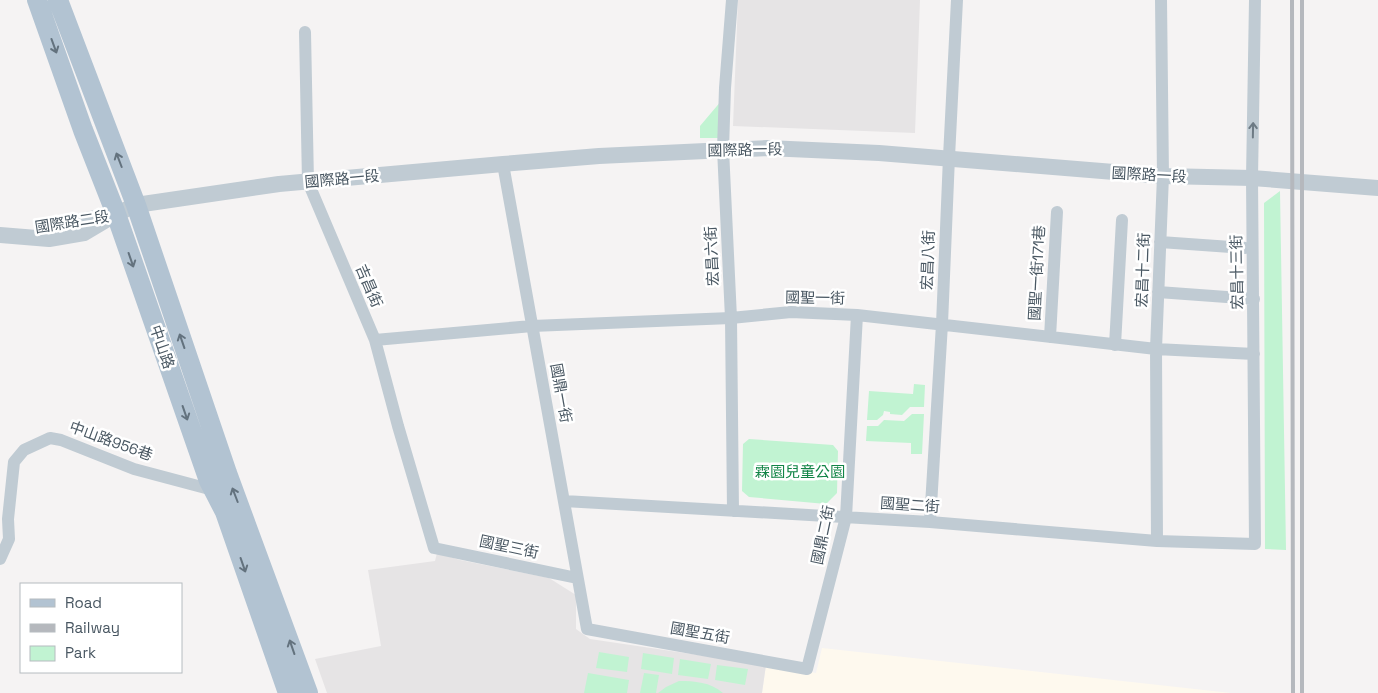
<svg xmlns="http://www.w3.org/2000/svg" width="1378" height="693" viewBox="0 0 1378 693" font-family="'Space Grotesk','Noto Sans TC',sans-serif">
<rect width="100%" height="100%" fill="#f5f3f3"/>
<path fill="#fef9ee" d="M822,648L1231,693H762L766,665L816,673Z"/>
<path fill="#e6e4e5" d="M738,0H920L915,133L733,126Z
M437,553L460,560L549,578L576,595V629L590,639L766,665L762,693H327L315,659L381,646L368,570L435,561Z"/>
<path fill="#c1f3d2" d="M722,100L718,138H700V126Z
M1280,191L1286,550L1265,549L1264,203Z
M914,384L925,385L924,407H910L902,415L890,414V412L884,411L883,415L877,420H867L869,391L913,394Z
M912,414H924L922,454H911V443L866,441L867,426H878L884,420L904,421Z
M749,439L833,445L838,451L837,493L826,504L749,497L742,491L743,444Z
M599,652L629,657L627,672L596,668Z
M643,653L674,658L672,674L641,669Z
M680,659L711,664L708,679L678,675Z
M717,665L748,669L745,685L715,680Z
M588,673L629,680L627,693H584Z
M644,673L659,675L656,693H640Z
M679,681C695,681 710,682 723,693H658L666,687Z"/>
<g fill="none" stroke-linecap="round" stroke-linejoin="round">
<path stroke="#c0cbd3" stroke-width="12" d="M732,0L725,88L723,149L731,318L733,511
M305,32L308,182L375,340L398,426L434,548L577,578
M503,164L587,629L807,669L846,517L857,315
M1160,242L1245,248
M1158,292L1254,299
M1050,337L1057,212
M375,340L532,326L731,318L791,312L857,315L1156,349L1254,354
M1115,345L1122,220
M564,501L930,522L1157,541L1255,544L1252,178L1255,0
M930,522L942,324L949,157L957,0
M1157,541L1156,349L1163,176L1161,0
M0,559L9,539L8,519L14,462L24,450L50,438L61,440L134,469L213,490"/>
<path stroke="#c0cbd3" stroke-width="16" d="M42,230L104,216
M0,235L49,239L84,233L116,214L136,205L279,184L503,164L599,156L767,148L879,153L1163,176L1252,178L1378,188"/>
<path stroke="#b2c3d2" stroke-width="20" d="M37,0L83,130L116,214L209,481L225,512L288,693
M58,0L136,205L227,473L308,693"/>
<path stroke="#b5b8bd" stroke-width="4" d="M1292,0L1293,693
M1302,0V693"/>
</g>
<defs><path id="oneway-shaft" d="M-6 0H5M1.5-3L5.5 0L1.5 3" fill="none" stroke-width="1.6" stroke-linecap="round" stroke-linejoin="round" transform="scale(1.25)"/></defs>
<g stroke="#63727e">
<use href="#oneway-shaft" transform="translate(54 46) rotate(70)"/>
<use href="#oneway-shaft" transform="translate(119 160) rotate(-111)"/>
<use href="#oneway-shaft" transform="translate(131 260) rotate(71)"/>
<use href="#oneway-shaft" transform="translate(182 341) rotate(-109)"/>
<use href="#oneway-shaft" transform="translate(185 413) rotate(71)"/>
<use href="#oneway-shaft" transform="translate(235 495) rotate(-111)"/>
<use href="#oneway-shaft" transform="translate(243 565) rotate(71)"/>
<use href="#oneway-shaft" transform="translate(292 647) rotate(-109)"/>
</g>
<use stroke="#6d7a84" href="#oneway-shaft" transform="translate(1253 130) rotate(-89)"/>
<g text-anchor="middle" stroke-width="5" stroke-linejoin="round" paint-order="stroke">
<g font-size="15" fill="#495762" stroke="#fff">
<text transform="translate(745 150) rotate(-1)" y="5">國際路一段</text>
<text transform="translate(1149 175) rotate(3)" y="5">國際路一段</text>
<text transform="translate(342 179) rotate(-5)" y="5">國際路一段</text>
<text transform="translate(72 222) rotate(-9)" y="5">國際路二段</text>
<text transform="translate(712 256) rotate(-93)" y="5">宏昌六街</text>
<text transform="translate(928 260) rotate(-88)" y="5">宏昌八街</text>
<text transform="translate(1143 270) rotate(-88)" y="5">宏昌十二街</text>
<text transform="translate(1237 272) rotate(-91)" y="5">宏昌十三街</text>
<text transform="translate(1037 273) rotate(-87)" y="5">國聖一街171巷</text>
<text transform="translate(369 286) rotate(67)" y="5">吉昌街</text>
<text transform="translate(815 298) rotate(1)" y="5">國聖一街</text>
<text transform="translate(162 347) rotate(71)" y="5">中山路</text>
<text transform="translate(561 393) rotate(80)" y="5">國鼎一街</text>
<text transform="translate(111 441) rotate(20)" y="5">中山路956巷</text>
<text transform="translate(910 505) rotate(4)" y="5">國聖二街</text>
<text transform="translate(823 535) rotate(-78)" y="5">國鼎二街</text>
<text transform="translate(509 547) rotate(12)" y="5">國聖三街</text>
<text transform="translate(700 633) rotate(10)" y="5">國聖五街</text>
</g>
<g font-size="15" fill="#128547" stroke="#fff">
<text x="800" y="477">霖園兒童公園</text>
</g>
</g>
<rect x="20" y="583" width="162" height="90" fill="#ffffff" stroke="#b6bcc0"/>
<rect x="30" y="599" width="25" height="8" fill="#b2c3d2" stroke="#b6bcc0"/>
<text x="65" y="608" font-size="15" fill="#495762">Road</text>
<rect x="30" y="624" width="25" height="8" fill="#b5b8bd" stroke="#b6bcc0"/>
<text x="65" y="633" font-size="15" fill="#495762">Railway</text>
<rect x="30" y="646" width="25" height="15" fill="#c1f3d2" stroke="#b6bcc0"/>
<text x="65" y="658" font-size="15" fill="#495762">Park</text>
</svg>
